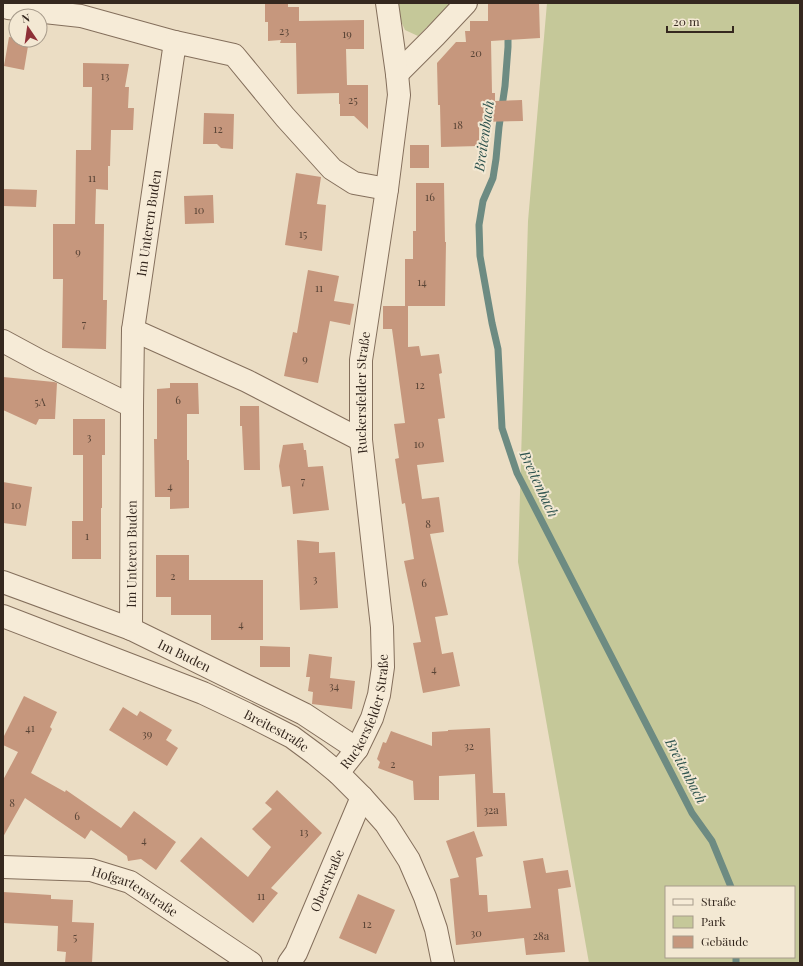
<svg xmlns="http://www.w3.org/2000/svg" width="803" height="966" viewBox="0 0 803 966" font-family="'Playfair Display',serif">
<rect width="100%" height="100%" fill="#ebddc4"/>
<path fill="#c5c899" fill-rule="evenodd" d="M396,3H451L418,36L405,30L396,10Z
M547,3H800V963H589L518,562L528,221ZM666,887H794V957H666Z"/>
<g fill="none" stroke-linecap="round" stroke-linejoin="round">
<path stroke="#6d8b82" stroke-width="7" d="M508,31V47L505,86L499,127L496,159L493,178L483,201L479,225L480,256L492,323L498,349L502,428L517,473L692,813L712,841L731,887
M736,963V957"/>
</g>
<path fill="#c6977d" d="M265,3H288V7H299V21L364,20V49H346L347,85H368V129L354,116H340V104H339V93L297,94L296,43H280L281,40L268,41V22H265Z
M488,3H539L540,38L491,41L492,93H495V101L522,100L523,121L479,122V146L441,147L440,105H438L437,63L456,42H466L465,31H470V21H488Z
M9,37L16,38V40H29L24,70L4,66Z
M83,63L129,64L125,87H129L128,108H134L133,130H111L110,166H108V190L96,189L95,224H104L103,300H107L106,349L62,348L63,279H53V224H75L76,150H91L92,87H83Z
M204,113L234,114L233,149L221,148L217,144H203Z
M410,145H429V168H410Z
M296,173L321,177L317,204L326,205L322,251L285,245Z
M416,183H444L445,242H446L445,306H405V259H413V231H416Z
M3,189L37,190L36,207L3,206Z
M213,195L214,223L185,224L184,196Z
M308,270L339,276L334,301L354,304L350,325L330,321L318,383L284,376L293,332L297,333Z
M383,306H408V347L419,346L421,356L439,354L442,373L439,374L445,418L438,419L444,462L417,465L422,499L439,497L444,532L430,534L448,615L435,617L442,654L453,652L460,686L423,693L413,643L421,642L404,561L414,559L405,503L402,504L395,459L399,458L394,424L405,423L392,329H383Z
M3,377L54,382L57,383L55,419H39L36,425L3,410Z
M170,383H198L199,414H187V460H189V508L170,509V497H155L154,439H157V389L170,388Z
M240,406H259L260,470H244L242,426H240Z
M73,419H105V455H102V508H101V559H72V521H83V455H73Z
M303,443L304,450H306L308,467L323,466L329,510L293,514L290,486L282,487L279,466L283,445Z
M3,482L32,487L26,526L3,523Z
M297,540L319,542V553L335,552L338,608L300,610Z
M156,555H189V580H263V640H211V615H171V597H156Z
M260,646L290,647V667H260Z
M309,654L332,657L330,678L355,681L352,709L312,704L313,692L308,691L310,677H306Z
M24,696L57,712L50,727L52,729L31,773L65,792L66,790L121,828L134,811L176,842L156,870L141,859L128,861L127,856L91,830L85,839L25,798L3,837V780L18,752L3,745V738Z
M123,707L137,716L140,711L172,730L166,740L178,748L167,766L109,730Z
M490,728L493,793H505L507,826L477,827L475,774L439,776V800H414L413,781L378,768L380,762L377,759L383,742L386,743L391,731L432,746V732L448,731V730Z
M277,790L322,833L271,888L278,893L253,923L180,861L201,837L248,877L271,847L252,829L272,809L265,803Z
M474,831L483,856L476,858L479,895H487L488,912L531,908L523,861L543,858L546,873L568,870L571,887L558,889L565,952L526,955L524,938L456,945L450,879L459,877L446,841Z
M3,892L51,895V899L73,900L72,922L94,923L92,963H65L66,952L57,951L58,926L3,923Z
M358,894L395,910L376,954L339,938Z"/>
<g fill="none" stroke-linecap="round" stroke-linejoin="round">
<defs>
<g id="minor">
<path d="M8,8L81,16L175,42"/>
<path d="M397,74L435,36L466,3"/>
<path d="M133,330L247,381L361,440"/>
<path d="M3,341L40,361L132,406"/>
<path id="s1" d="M3,582L131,629L304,714L357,749"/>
<path id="s2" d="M3,616L203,693L247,714L292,737L315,754L338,773L362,797L386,824L409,860L425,897L436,929L443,963"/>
<path id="s3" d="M131,629L132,406L133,330L175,42L234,55L285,117L332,169L354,183L387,189"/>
<path id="s4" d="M338,773L357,749L372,718L379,695L383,667L382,627L361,440V360L387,189L399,95L397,74L387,3"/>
<path id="s5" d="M3,867L91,870L130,882L251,963"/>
<path id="s6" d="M289,963L296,953L362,797"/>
</g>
</defs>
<use href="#minor" stroke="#846f5c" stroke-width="24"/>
<use href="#minor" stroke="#f6ebd7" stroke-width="22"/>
</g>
<g text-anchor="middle" stroke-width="4" stroke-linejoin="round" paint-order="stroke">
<g font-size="11" fill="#594436">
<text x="284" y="35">23</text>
<text x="347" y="38">19</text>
<text x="476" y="57">20</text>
<text x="105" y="80">13</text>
<text x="353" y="104">25</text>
<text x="458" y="129">18</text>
<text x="218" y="133">12</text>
<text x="92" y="182">11</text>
<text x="430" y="201">16</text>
<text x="199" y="214">10</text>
<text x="303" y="238">15</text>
<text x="78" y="256">9</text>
<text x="422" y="286">14</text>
<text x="319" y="292">11</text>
<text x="84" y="328">7</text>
<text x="305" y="363">9</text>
<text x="420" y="389">12</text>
<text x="178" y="404">6</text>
<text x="40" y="406">5A</text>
<text x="89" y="441">3</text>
<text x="419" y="448">10</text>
<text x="303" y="485">7</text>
<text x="170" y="490">4</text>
<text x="16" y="509">10</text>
<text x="428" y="528">8</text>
<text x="87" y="540">1</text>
<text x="173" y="580">2</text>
<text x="315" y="583">3</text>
<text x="424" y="587">6</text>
<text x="241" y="628">4</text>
<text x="434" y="673">4</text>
<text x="334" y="690">34</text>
<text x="30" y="732">41</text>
<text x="147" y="738">39</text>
<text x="469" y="750">32</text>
<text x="393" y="768">2</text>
<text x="12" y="807">8</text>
<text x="491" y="814">32a</text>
<text x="77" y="820">6</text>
<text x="304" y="836">13</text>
<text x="144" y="844">4</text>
<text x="261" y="900">11</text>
<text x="367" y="928">12</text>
<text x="476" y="937">30</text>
<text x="541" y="940">28a</text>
<text x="75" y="941">5</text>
</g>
<g font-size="13" fill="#35281f" stroke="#f3e8d3">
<text dy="5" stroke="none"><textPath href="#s3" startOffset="407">Im Unteren Buden</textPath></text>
<text dy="5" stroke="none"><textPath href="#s4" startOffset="393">Ruckersfelder Straße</textPath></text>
<text dy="5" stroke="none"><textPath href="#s3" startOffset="75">Im Unteren Buden</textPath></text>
<text dy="5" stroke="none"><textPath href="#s1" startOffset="196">Im Buden</textPath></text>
<text dy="5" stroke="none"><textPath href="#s4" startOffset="69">Ruckersfelder Straße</textPath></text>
<text dy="5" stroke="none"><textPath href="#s2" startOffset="297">Breitestraße</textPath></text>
<text dy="5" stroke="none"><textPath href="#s6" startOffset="91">Oberstraße</textPath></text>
<text dy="5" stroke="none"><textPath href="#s5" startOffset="137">Hofgartenstraße</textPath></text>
</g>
<g font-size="14" font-style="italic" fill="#2f544f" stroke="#f3e8d3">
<text transform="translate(484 136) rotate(-82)" y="5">Breitenbach</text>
<text transform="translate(539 484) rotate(65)" y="5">Breitenbach</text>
<text transform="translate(686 771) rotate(62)" y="5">Breitenbach</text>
</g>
</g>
<rect width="803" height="966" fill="none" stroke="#35281f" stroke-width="8"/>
<rect x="665" y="886" width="130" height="72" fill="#f3e8d3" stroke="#a79b8b"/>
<rect x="673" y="899" width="20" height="6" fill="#f6ebd7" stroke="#a79b8b"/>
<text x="701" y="906" font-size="12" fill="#35281f">Straße</text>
<rect x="673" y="916" width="20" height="12" fill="#c5c899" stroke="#a79b8b"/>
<text x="701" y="926" font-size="12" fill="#35281f">Park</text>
<rect x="673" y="936" width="20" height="12" fill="#c6977d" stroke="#a79b8b"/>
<text x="701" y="946" font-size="12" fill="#35281f">Gebäude</text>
<g transform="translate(28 28) rotate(347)"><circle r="19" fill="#f3e8d3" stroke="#a79b8b"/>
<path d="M0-3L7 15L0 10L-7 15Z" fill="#8e3037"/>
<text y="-6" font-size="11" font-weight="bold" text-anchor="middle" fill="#35281f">N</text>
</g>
<path d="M667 26v6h66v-6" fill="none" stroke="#35281f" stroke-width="2"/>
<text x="673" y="26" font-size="12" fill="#35281f" stroke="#f3e8d3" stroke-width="3" paint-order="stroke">20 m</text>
</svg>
